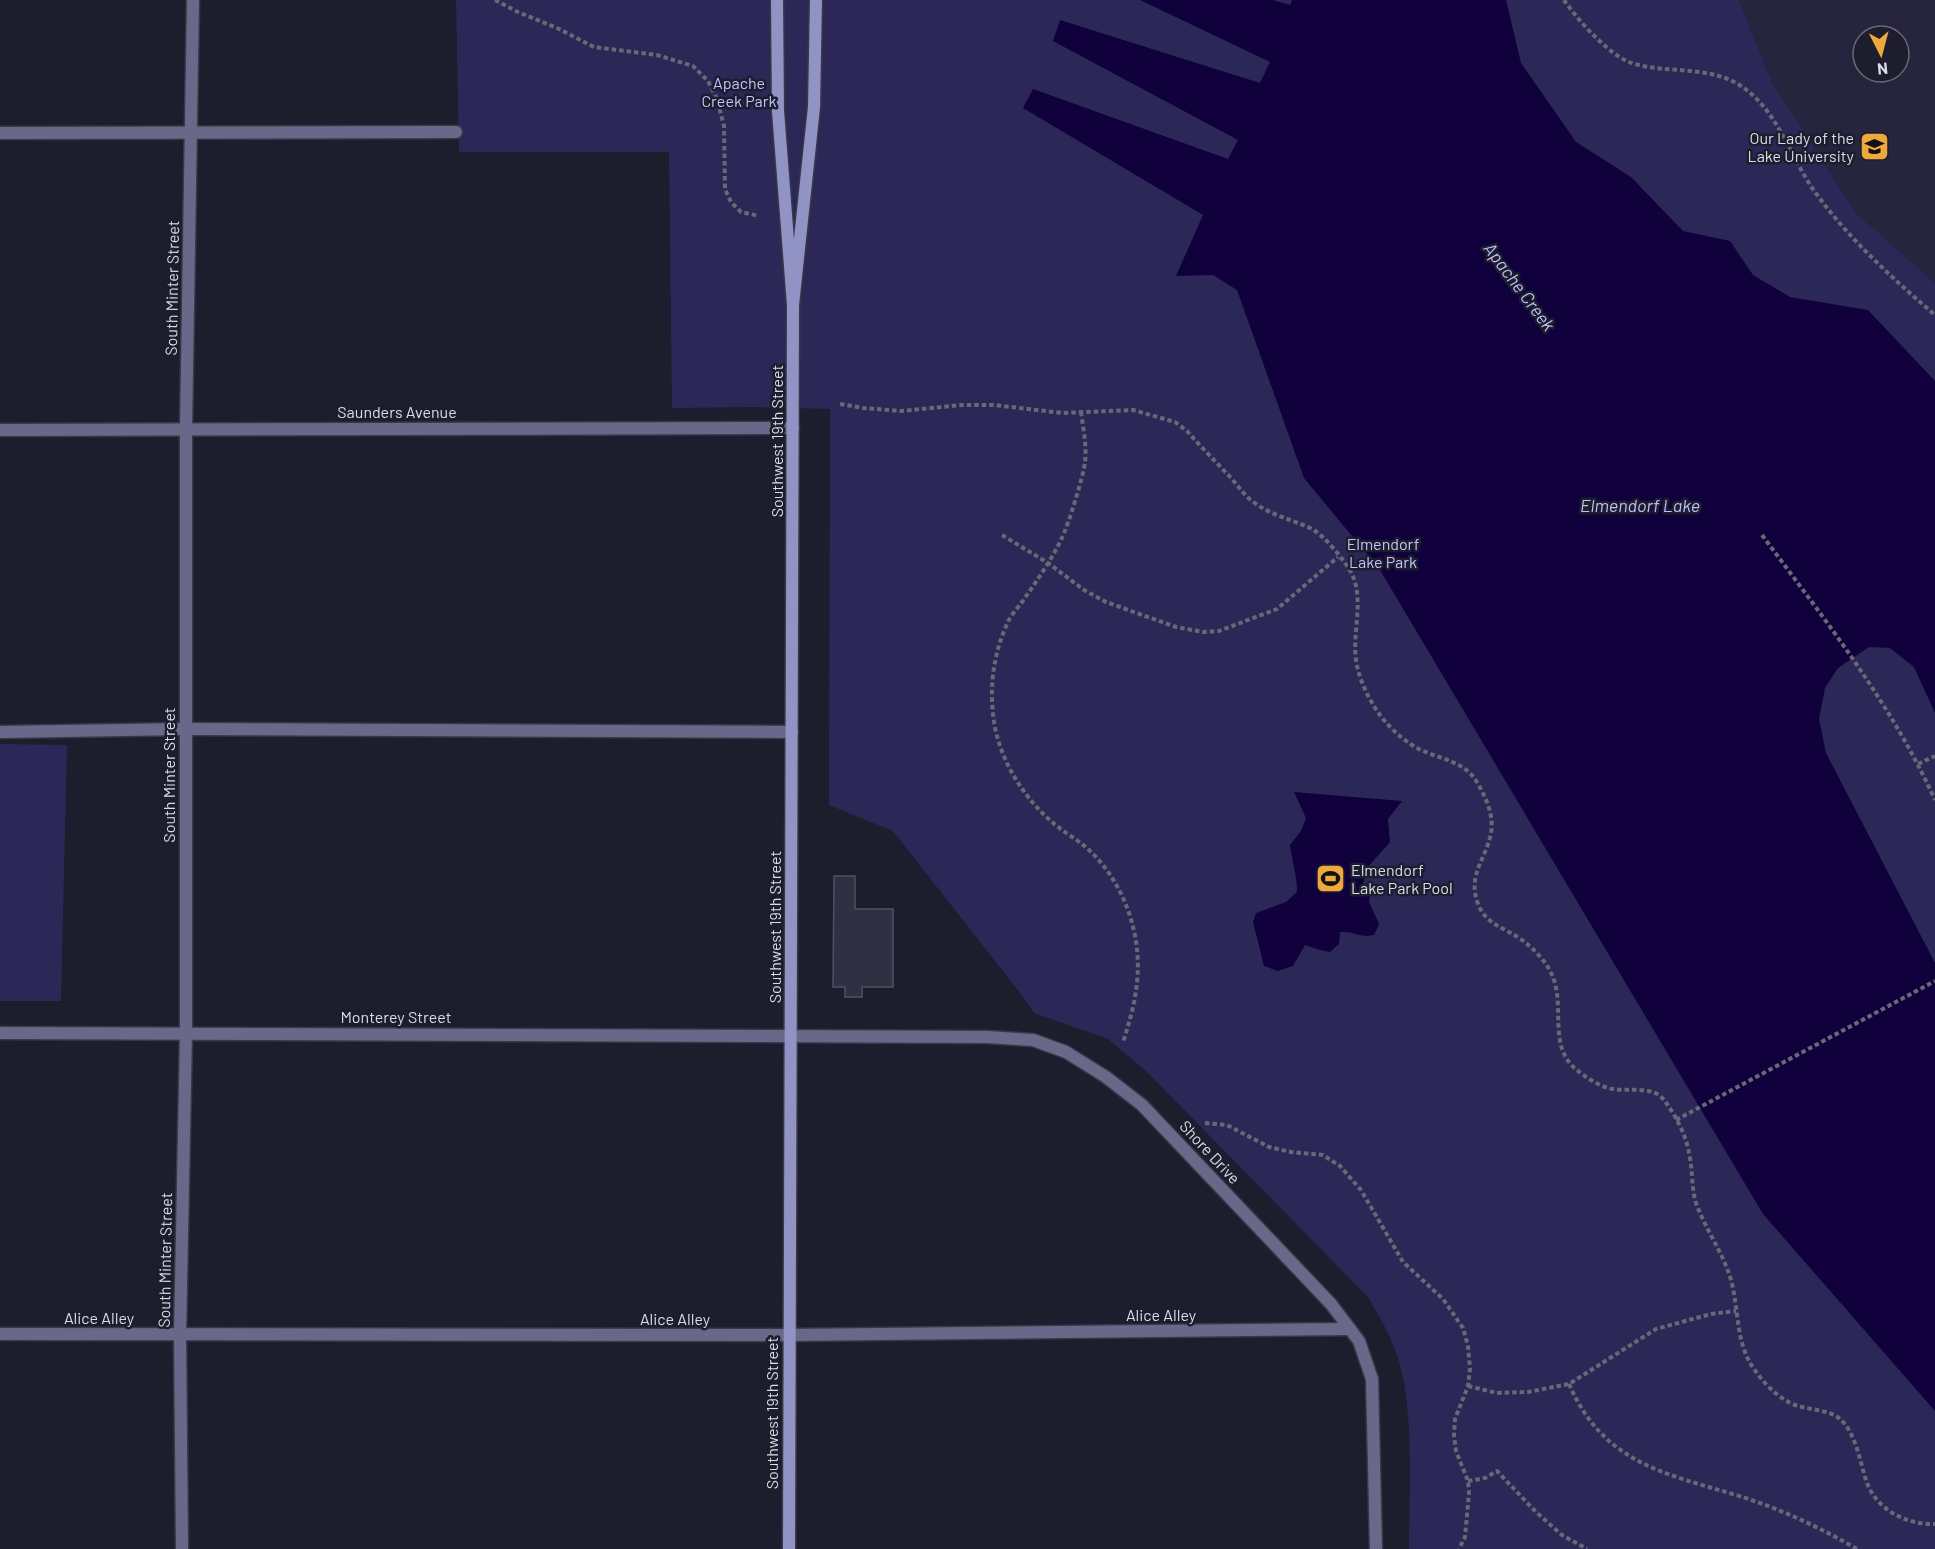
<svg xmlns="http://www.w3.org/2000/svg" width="1935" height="1549" viewBox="0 0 1935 1549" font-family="Barlow,sans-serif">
<rect width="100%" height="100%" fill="#1d1d2e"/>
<path fill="#26253d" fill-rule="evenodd" d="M1739,0H1935V283L1856,213L1772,82ZM1863,36H1899V72H1863Z"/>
<path fill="#2b2858" d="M456,0H1739L1772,82L1856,213L1935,283V1549H1409C1409,1492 1415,1408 1397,1355C1390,1334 1379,1316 1368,1297L1147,1072L1108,1039L1034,1013L1021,994L893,831L829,805L830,409L754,407L672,408L669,152H459Z
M0,744L67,745L61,1001H0Z"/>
<path fill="#10003c" d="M1140,0H1273L1290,5L1292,0H1506L1521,63L1576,142L1631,177L1683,231L1730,241L1753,275L1790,297L1868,310L1935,381V713L1914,667L1890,648L1869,647L1838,668L1825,688L1819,719L1826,753L1935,963V1411L1763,1214L1380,570L1304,478L1237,290L1213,275L1176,276L1203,215L1023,108L1033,89L1228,159L1238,140L1053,41L1060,20L1260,83L1270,62Z
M1294,792L1402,801L1388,819L1390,842L1366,869L1363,885L1370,894L1369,902L1379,924L1374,935C1360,938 1355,931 1340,932L1339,944L1330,952L1320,950L1305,945L1293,966L1278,971L1264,966L1253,922L1256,913L1286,902L1297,892C1297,875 1292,861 1290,845L1301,831L1306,818Z"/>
<path fill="#303043" stroke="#505065" stroke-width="1.5" d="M834,876H855V909H893V987H862V997H845V987H833Z"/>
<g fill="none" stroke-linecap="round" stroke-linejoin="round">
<defs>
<path id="lane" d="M0,133L456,132
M0,732L185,729L792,732
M0,1334L789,1335L1350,1329"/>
<path id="street" d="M0,430L793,428
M0,1033L987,1037L1033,1040L1066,1052L1106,1077L1142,1105L1331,1304L1359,1341L1372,1379L1376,1549
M182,1549L180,1335L186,1033V429L193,0"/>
<path id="secondary" d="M777,0L778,111L793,305L814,107L816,0
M789,1549L793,305"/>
</defs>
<use href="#lane" stroke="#383848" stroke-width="15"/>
<use href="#street" stroke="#383848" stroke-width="15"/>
<use href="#secondary" stroke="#383848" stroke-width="15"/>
<path stroke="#686877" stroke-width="4" stroke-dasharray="4.5 3" stroke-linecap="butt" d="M495,0L518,12L557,28L594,47L657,55L693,66L708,81L717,99L724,126L725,189L731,202L741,212L759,216
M1564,0C1577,19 1607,53 1629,62C1660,74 1704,65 1736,83C1777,106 1789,156 1815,192C1849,239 1891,277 1935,315
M840,404L863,408L901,411L961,405H994L1062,413L1133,410L1175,422L1187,431C1201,447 1217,463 1232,479C1239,487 1244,495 1252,501C1271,516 1292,519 1312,529C1325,536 1343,559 1351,572C1365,599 1352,631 1356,660C1358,674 1364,689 1371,701C1382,721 1398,737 1417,748C1440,760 1465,760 1478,784C1487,799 1494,817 1491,833C1486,860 1467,874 1478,904C1486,925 1506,928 1522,940C1534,949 1545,960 1551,973C1567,1004 1546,1046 1577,1070C1585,1077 1598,1085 1608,1088C1626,1093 1652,1084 1664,1100C1675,1114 1686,1135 1689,1153C1693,1170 1691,1187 1696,1203C1706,1231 1725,1255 1732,1284C1739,1313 1736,1344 1754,1369C1765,1385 1780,1400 1798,1406C1812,1410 1829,1410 1840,1419C1856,1433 1860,1462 1866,1480C1875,1509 1906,1525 1935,1524
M1081,412C1083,428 1087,446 1085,462C1083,478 1068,526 1061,540C1050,562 1036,582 1022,602C1017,609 1010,616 1007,624C993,655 989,689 994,722C1000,760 1023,797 1052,822C1063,832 1077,839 1088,849C1126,884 1144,940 1136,990C1134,1008 1128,1025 1123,1043
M1002,535L1048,563L1084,590L1106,602L1176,627L1203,632L1219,631L1277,609L1338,557
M1762,535C1825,620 1891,703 1935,800
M1918,764L1935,756
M1676,1120L1935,981
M1205,1123L1227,1125L1269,1147L1291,1152L1323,1155L1340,1166L1361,1190L1403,1262L1443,1299L1463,1328L1468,1346L1470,1369L1468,1386L1455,1419L1454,1436L1456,1451L1468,1481L1469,1493L1465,1537L1459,1549
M1569,1384C1603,1462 1662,1473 1736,1495C1779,1508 1819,1527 1857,1549
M1468,1386L1497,1393L1528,1392L1569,1384L1656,1329L1711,1314L1736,1311
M1468,1481L1485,1478L1497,1471L1536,1512L1562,1535L1587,1549"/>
<use href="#lane" stroke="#686988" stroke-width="12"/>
<use href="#street" stroke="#686988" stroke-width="12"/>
<use href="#secondary" stroke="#9293c5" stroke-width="12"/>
</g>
<defs>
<symbol id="university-square" viewBox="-11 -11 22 22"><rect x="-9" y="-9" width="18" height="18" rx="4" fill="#eea83c" stroke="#1d1d2e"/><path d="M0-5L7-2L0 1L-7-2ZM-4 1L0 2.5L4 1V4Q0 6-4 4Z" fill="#111"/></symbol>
<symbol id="stadium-square" viewBox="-11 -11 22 22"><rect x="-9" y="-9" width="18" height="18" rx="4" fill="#eea83c" stroke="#1d1d2e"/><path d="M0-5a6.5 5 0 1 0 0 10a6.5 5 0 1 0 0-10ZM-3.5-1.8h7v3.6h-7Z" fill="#111"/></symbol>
</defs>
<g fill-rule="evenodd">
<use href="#university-square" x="1858" y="130" width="33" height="33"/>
<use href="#stadium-square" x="1314" y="862" width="33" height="33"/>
</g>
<g text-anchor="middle" stroke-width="5" stroke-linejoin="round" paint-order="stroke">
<g font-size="16" fill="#c2c3fe" stroke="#1d1d2e">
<text x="739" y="89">Apache<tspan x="739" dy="18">Creek Park</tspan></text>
<text x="1383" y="550">Elmendorf<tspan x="1383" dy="18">Lake Park</tspan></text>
</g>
<g font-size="16" fill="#dbdce8" stroke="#1d1d2e" text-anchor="end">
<text x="1854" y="144">Our Lady of the<tspan x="1854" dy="18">Lake University</tspan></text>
<text x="1351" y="876" text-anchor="start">Elmendorf<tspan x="1351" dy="18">Lake Park Pool</tspan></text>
</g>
<g font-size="16" fill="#dbdce8" stroke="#1d1d2e">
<text transform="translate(172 288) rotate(-89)" y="6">South Minter Street</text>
<text x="397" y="418">Saunders Avenue</text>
<text transform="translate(777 441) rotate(-90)" y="6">Southwest 19th Street</text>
<text transform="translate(169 775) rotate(-90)" y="6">South Minter Street</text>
<text transform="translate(775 927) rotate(-90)" y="6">Southwest 19th Street</text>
<text x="396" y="1023">Monterey Street</text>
<text transform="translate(1210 1152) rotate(47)" y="6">Shore Drive</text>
<text transform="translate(165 1260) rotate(-89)" y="6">South Minter Street</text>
<text x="1161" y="1321">Alice Alley</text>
<text x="99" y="1324">Alice Alley</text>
<text x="675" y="1325">Alice Alley</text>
<text transform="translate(772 1413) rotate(-90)" y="6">Southwest 19th Street</text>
</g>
<g font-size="18" font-style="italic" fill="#bebffa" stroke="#1d1d2e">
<text transform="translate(1519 287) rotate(53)" y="6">Apache Creek</text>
<text x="1640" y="512">Elmendorf Lake</text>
</g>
</g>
<g transform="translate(1881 54) rotate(174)"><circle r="28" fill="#1d1d2e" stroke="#696978" stroke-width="1.5"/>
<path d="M0-4.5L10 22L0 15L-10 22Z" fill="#eea83c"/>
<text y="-9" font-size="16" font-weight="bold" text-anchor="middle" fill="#dbdce8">N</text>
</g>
</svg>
